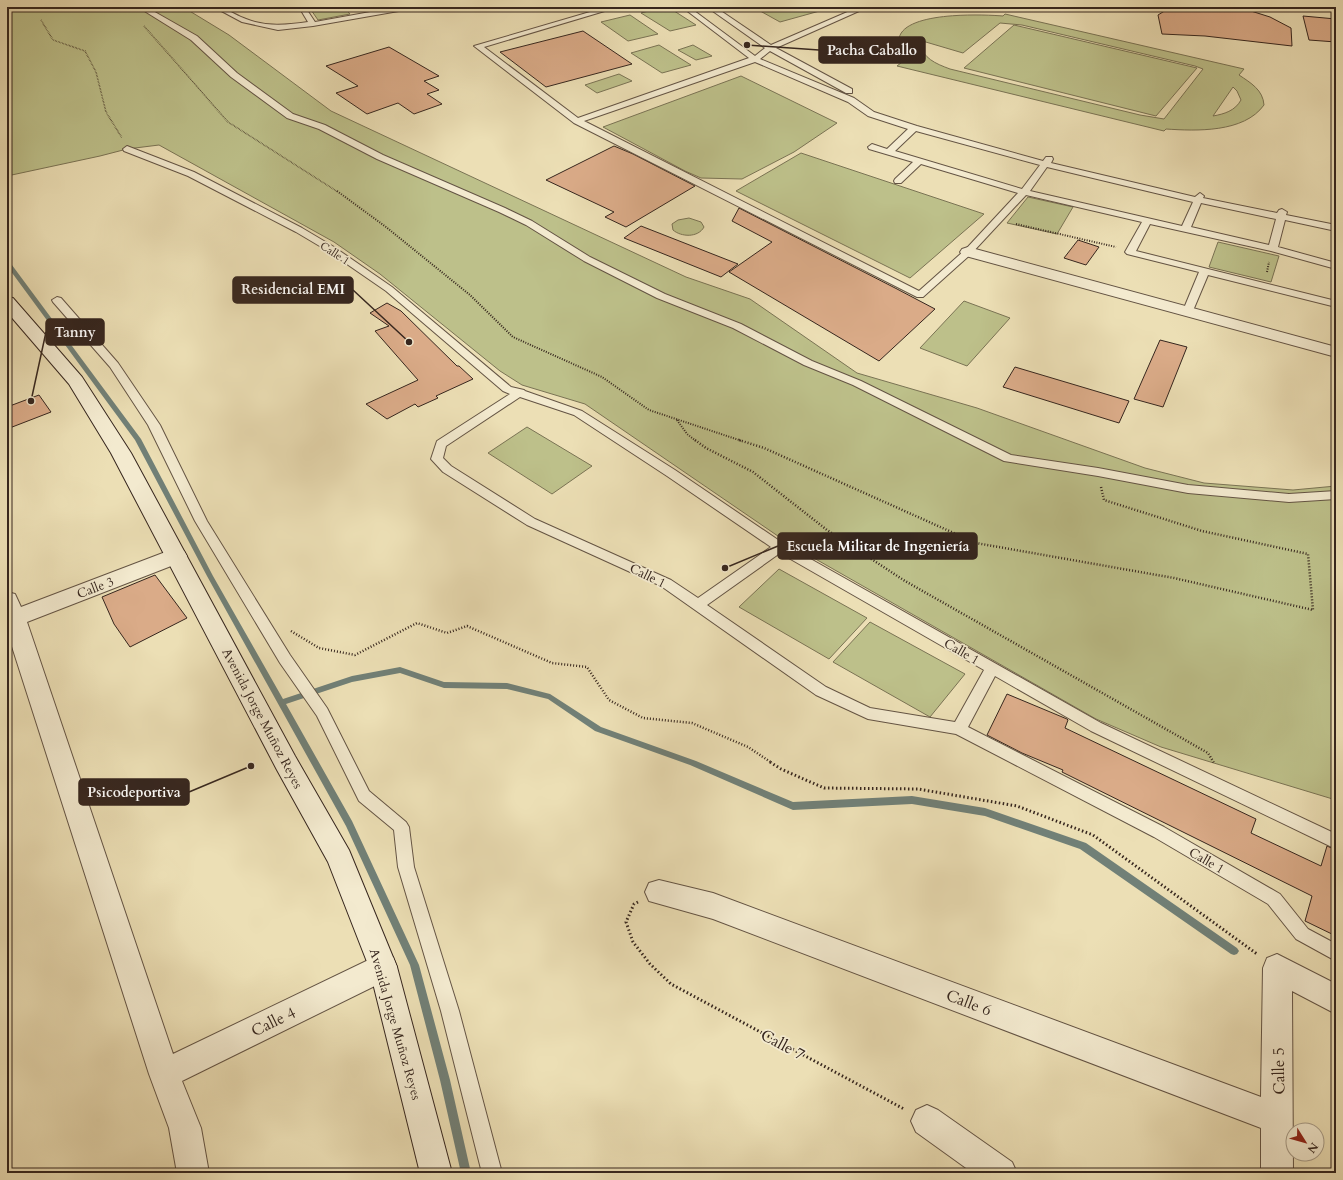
<svg xmlns="http://www.w3.org/2000/svg" width="1343" height="1180" viewBox="0 0 1343 1180" font-family="Cardo,serif">
<rect width="100%" height="100%" fill="#ecdfb5"/>
<filter id="stains"><feTurbulence type="fractalNoise" baseFrequency=".005" numOctaves="4"/><feColorMatrix values="0 0 0 0 .2 0 0 0 0 .09 0 0 0 0 .02 0 0 0 .5 -.17"/></filter>
<radialGradient id="worn" r=".72"><stop offset=".6" stop-color="#630" stop-opacity="0"/><stop offset="1" stop-color="#630" stop-opacity=".3"/></radialGradient>
<path fill="#bdc08a" stroke="#7a7354" fill-rule="evenodd" d="M7,7H183L229,35L331,111L686,277L750,299L857,373L977,408L1145,468L1204,483L1293,490L1336,486V800L1161,747L1096,719L791,545L585,404L522,385L500,371L380,274L334,242L159,145L127,149L100,156L7,176Z
M309,7H344L350,14L318,20Z
M664,7H668L696,25L670,31L641,13Z
M753,7H834L780,22Z
M1005,14L1244,69L1239,75C1251,83 1263,90 1264,105C1244,133 1196,131 1166,129L1164,131L897,66L906,59C870,10 978,14 1003,16ZM1000,23L1022,25L1195,66L1203,69L1164,119L1140,115L950,69C934,63 925,59 918,43L919,40L963,53ZM1233,87L1237,91L1241,100C1235,111 1224,114 1213,116Z
M630,15L658,34L628,41L601,22Z
M1014,25L1197,68L1156,116L964,68Z
M659,45L691,65L662,73L631,53Z
M693,45L712,56L696,60L678,50Z
M619,74L632,81L597,93L585,85Z
M741,76L837,123L794,152L742,179L701,178L685,171L603,127Z
M801,153L984,214L910,278L736,191Z
M1028,197L1073,207L1057,234L1007,223Z
M689,218L701,222L704,227C698,238 681,237 673,230L672,224L678,220Z
M1218,242L1279,256L1271,282L1209,267Z
M964,301L1010,318L967,366L920,348Z
M527,427L592,466L552,494L488,453Z
M779,569L867,618L829,659L739,607Z
M870,622L965,674L930,717L833,662Z"/>
<g fill="none" stroke-linecap="round" stroke-linejoin="round">
<path fill="#718077" fill-rule="evenodd" d="M7,260L9,261L141,439L213,576L283,699L352,676L400,667L444,682L507,683L550,694L601,727L696,761L793,802L912,796L985,808L1086,843L1237,948L1239,951L1237,954L1234,955L1231,954L1080,849L985,816L912,804L793,810L690,765L595,731L548,699L507,689L444,688L400,673L352,682L286,704L352,821L419,965L450,1080L471,1173H461L440,1080L410,965L346,826L207,576L135,440L7,266Z"/>
</g>
<path fill="#daab88" stroke="#36261e" d="M1171,7H1212L1251,11L1270,17L1291,28L1292,46L1205,36L1162,34L1158,15Z
M1303,16L1336,19V42L1309,40Z
M583,31L632,64L546,87L500,52Z
M389,47L439,76L424,81L439,90L427,94L442,104L414,114L398,103L367,114L336,93L358,86L326,66Z
M614,146L633,154L695,186L626,227L605,217L614,212L546,180Z
M739,208L897,289L935,309L879,361L729,272L772,242L732,221Z
M641,226L738,264L721,277L624,238Z
M1078,240L1099,247L1086,265L1064,258Z
M387,303L401,311L457,366H459L473,379L436,396L438,398L418,407L415,404L387,419L366,404L418,380L375,331L389,326L370,313Z
M1160,340L1187,347L1163,407L1134,399Z
M1015,367L1129,401L1119,423L1003,387Z
M39,395L51,412L7,429V407Z
M155,575L187,618L130,647L114,624L102,597Z
M1007,694L1067,719L1068,720L1065,728L1256,819L1251,833L1321,866L1327,846L1336,850V936L1305,921L1312,896L1062,772L1063,770L1022,753L987,735Z"/>
<g fill="none" stroke-linecap="round" stroke-linejoin="round">
<defs>
<path id="lane" d="M138,7H146L197,36L237,73L293,114L325,125L383,155L505,208L532,221L590,257L665,294L741,324L812,361L861,381L1011,455L1098,468L1188,485L1289,494L1336,491V499L1289,502L1188,493L1098,476L1004,461L853,385L804,365L733,328L657,298L584,261L526,225L499,212L377,159L319,129L287,118L231,77L191,40Z
M214,7C226,7 234,15 246,19C266,27 287,25 308,22L299,7H305L315,22L398,7H413L410,9L313,26L278,30L242,22Z
M607,7H618L484,47L578,118L749,58L682,7H689L755,56L765,48L707,7H715L771,45L859,7H868L776,48L852,89V93H846L770,51L760,59L854,98L874,112L917,126L1043,161L1046,157H1052L1053,159L1051,163L1195,197L1200,193L1204,196L1203,198L1277,213L1279,210L1282,209L1287,212L1286,215L1336,225V231L1285,220L1278,247L1336,263V269L1271,251L1150,224L1136,251L1336,301V307L1208,275L1192,313L1191,315H1183L1182,313L1199,272L1127,254L1125,252L1142,222L1026,195L971,254L923,297H917L574,123L474,46ZM755,62L848,102L868,116L908,129L887,149L872,144L868,147L869,149L913,162L895,179L894,181L895,183H901L921,164L1018,193L965,250L919,291L584,121ZM916,131L1040,165L1022,189L895,151ZM1047,167L1193,202L1182,226L1030,191ZM1201,203L1276,219L1269,245L1191,227Z
M127,146L194,172L302,228L334,247L392,287L511,387L524,390L525,391L582,411L675,470L784,544L1101,723L1336,834V849L1091,731L995,676L968,727L1164,827L1280,894L1308,929L1336,944V961L1296,939L1268,904L1154,837L956,734L868,719L816,695L661,586L527,525L443,472L431,459L437,441L510,394L503,391L386,291L328,251L296,232L188,176L124,151L123,149ZM520,397L574,415L667,476L771,547L698,598L671,580L535,519L451,466L443,458L446,446ZM780,553L984,670L955,722L870,708L826,687L707,605Z
M57,297L61,298L118,363L160,425L207,521L290,655L327,708L369,791L406,822L409,827L414,867L459,1011L502,1173H482L441,1011L398,867L394,830L359,801L317,716L280,663L195,521L148,425L110,367L53,302L52,300Z"/>
<path id="street" d="M968,247L1336,347V357L962,255L960,252L962,249Z
M176,548L184,551L187,556L184,561L27,622L173,1054L383,953L393,957L397,967L393,977L182,1081L201,1128L209,1173H177L169,1128L149,1074L7,631V592L15,594L21,607Z
M659,880L713,893L1261,1097L1263,968L1267,958L1277,954L1336,984V1014L1292,991L1293,1173H1261V1128L713,919L649,901L645,892L649,883Z
M927,1105L938,1110L1012,1162L1017,1173H973L916,1132L911,1121L916,1110Z"/>
<path id="secondary" d="M1312,7H1336V11L1314,9Z
M7,297L13,298L82,377L131,453L295,756L349,850L397,967L452,1173H420L369,967L328,862L277,770L111,453L69,384L7,312Z"/>
</defs>
<use href="#lane" stroke="#645444" stroke-width="2"/>
<use href="#street" stroke="#645444" stroke-width="2"/>
<use href="#secondary" stroke="#36261e" stroke-width="2"/>
<path stroke="#36261e" stroke-width="1.5" stroke-dasharray="0.5 1" stroke-linecap="butt" d="M41,20L53,40L85,51L96,72L106,112L122,138
M144,26L228,122L338,192"/>
<path stroke="#36261e" stroke-width="2" stroke-dasharray="1 1.5" stroke-linecap="butt" d="M337,191L386,227L470,295L513,337L602,377L649,410L742,441
M1016,224L1116,247
M1267,272L1269,262
M677,420L687,434L696,441"/>
<path stroke="#36261e" stroke-width="2.5" stroke-dasharray="1 2" stroke-linecap="butt" d="M695,440L706,448L753,472L827,530L905,581L1208,753L1214,763
M739,440L764,448L976,543L1174,578L1313,610L1308,554L1202,531L1104,500L1101,487
M291,631L319,648L355,655L417,623L447,633L467,626L552,663L587,667L609,700L643,718L692,723L748,747L772,763"/>
<path stroke="#36261e" stroke-width="3" stroke-dasharray="1.5 2.5" stroke-linecap="butt" d="M770,762L781,769L824,788L918,789L1017,806L1093,835L1257,954
M638,902L634,904L626,922L633,942L650,964L671,984L904,1109"/>
<use href="#lane" fill="#f3eacf" fill-rule="evenodd"/>
<use href="#street" fill="#f3eacf" fill-rule="evenodd"/>
<use href="#secondary" fill="#f3eacf" fill-rule="evenodd"/>
</g>
<g text-anchor="middle" stroke-width="3.5" stroke-linejoin="round" paint-order="stroke">
<g font-size="11" fill="#36261e" stroke="#f3eacf">
<text transform="translate(335 253) rotate(33)" y="4">Calle 1</text>
</g>
<g font-size="13" fill="#36261e" stroke="#f3eacf">
<text transform="translate(648 575) rotate(26)" y="5">Calle 1</text>
<text transform="translate(95 587) rotate(-21)" y="5">Calle 3</text>
<text transform="translate(962 651) rotate(30)" y="5">Calle 1</text>
<text transform="translate(263 718) rotate(62)" y="5">Avenida Jorge Muñoz Reyes</text>
<text transform="translate(1207 860) rotate(30)" y="5">Calle 1</text>
<text transform="translate(396 1024) rotate(74)" y="5">Avenida Jorge Muñoz Reyes</text>
</g>
<g font-size="16" fill="#36261e" stroke="#f3eacf">
<text transform="translate(969 1002) rotate(21)" y="6">Calle 6</text>
<text transform="translate(273 1021) rotate(-26)" y="6">Calle 4</text>
<text transform="translate(783 1044) rotate(28)" y="6">Calle 7</text>
<text transform="translate(1278 1071) rotate(-91)" y="6">Calle 5</text>
</g>
</g>
<path fill="none" stroke="#36261e" stroke-width="1.5" d="M747 45L819 50M409 342L353 290M31 401L46 332M725 568L778 546M251 766L189 792"/>
<g fill="#36261e" stroke="#f3eacf" stroke-width="1.5">
<circle cx="747" cy="45" r="4"/>
<circle cx="409" cy="342" r="4"/>
<circle cx="31" cy="401" r="4"/>
<circle cx="725" cy="568" r="4"/>
<circle cx="251" cy="766" r="4"/>
</g>
<g fill="#36261e" stroke="#36261e" stroke-width="1.5">
<rect x="819" y="37" width="106" height="26" rx="4"/>
<rect x="233" y="277" width="120" height="26" rx="4"/>
<rect x="46" y="319" width="58" height="26" rx="4"/>
<rect x="778" y="533" width="199" height="26" rx="4"/>
<rect x="79" y="779" width="110" height="26" rx="4"/>
</g>
<g font-size="14" text-anchor="middle" font-weight="bold" fill="#fff">
<text x="872" y="55">Pacha Caballo</text>
<text x="293" y="294">Residencial EMI</text>
<text x="75" y="337">Tanny</text>
<text x="878" y="551">Escuela Militar de Ingeniería</text>
<text x="134" y="797">Psicodeportiva</text>
</g>
<rect width="1343" height="1180" fill="none" stroke="#ecdfb5" stroke-width="24"/>
<rect x="8" y="8" width="1327" height="1164" fill="none" stroke="#36261e" stroke-width="2"/>
<rect x="12" y="12" width="1319" height="1156" fill="none" stroke="#36261e"/>
<g transform="translate(1305 1142) rotate(127)"><circle r="19" fill="#f3eacf" stroke="#a79c88"/>
<path d="M0-3L7 15L0 10L-7 15Z" fill="#8f2418"/>
<text y="-6" font-size="11" font-weight="bold" text-anchor="middle" fill="#36261e">N</text>
</g>
<rect width="100%" height="100%" filter="url(#stains)"/>
<rect width="100%" height="100%" fill="url(#worn)"/>
</svg>
